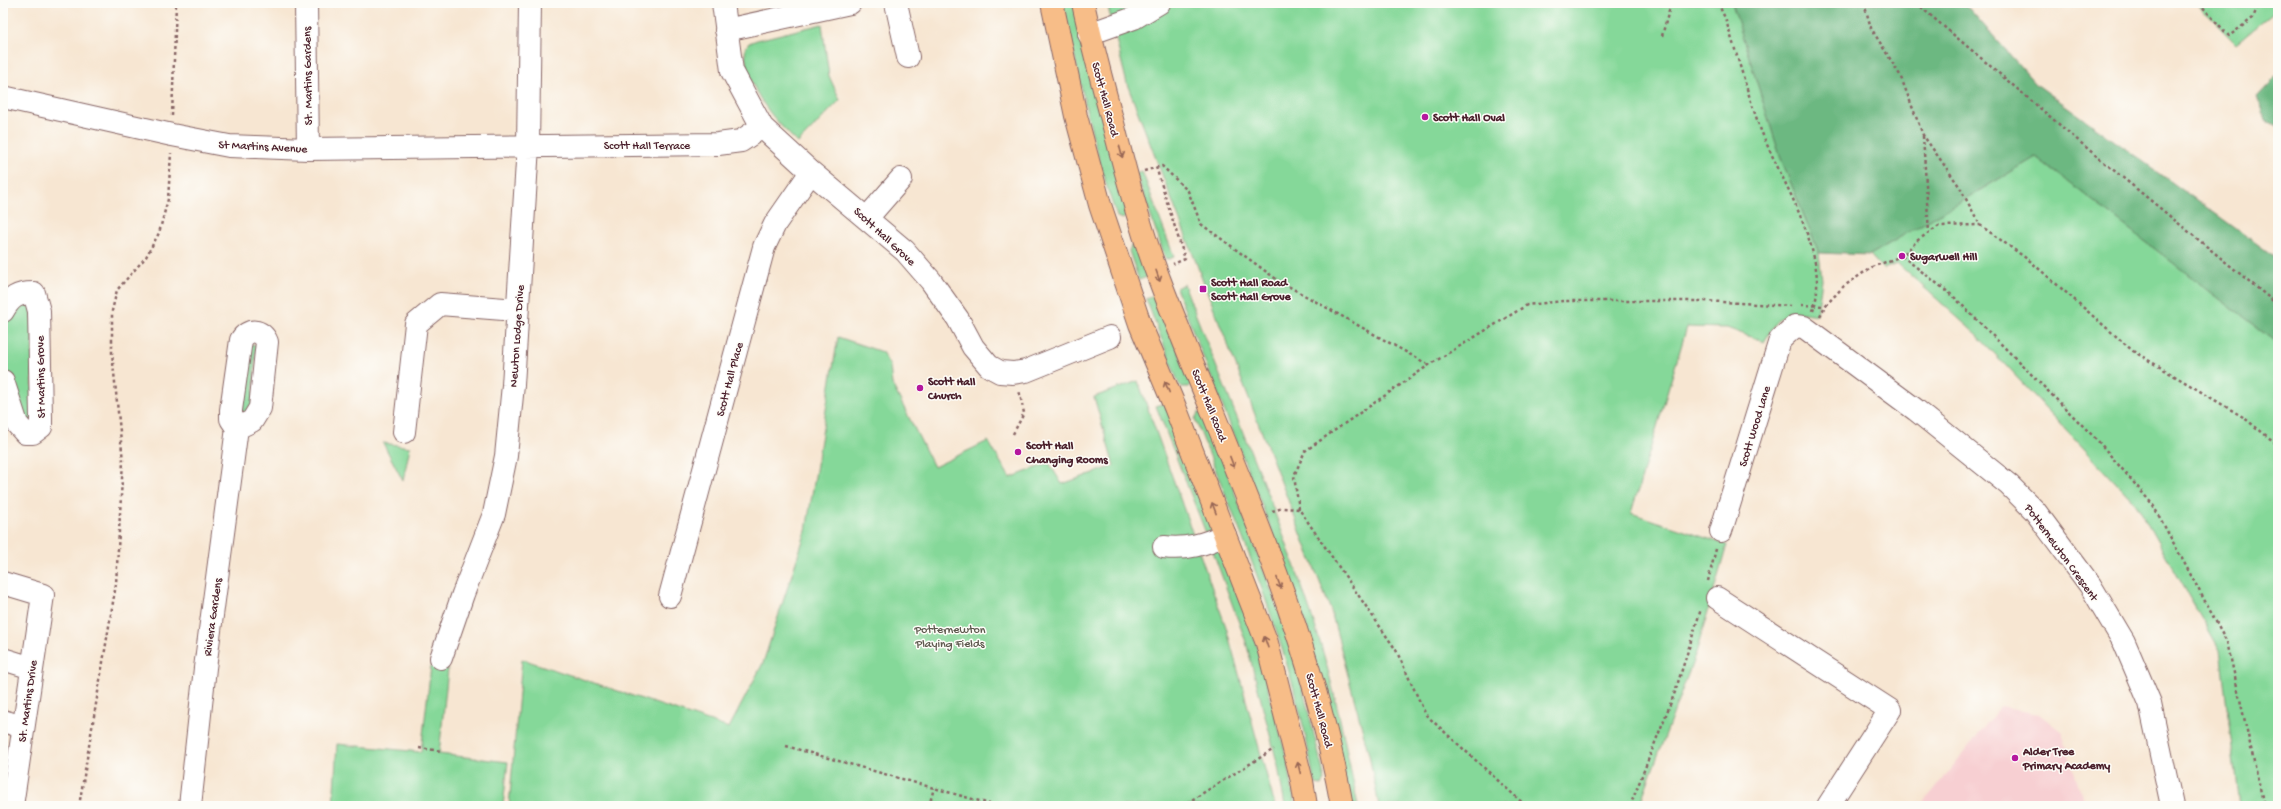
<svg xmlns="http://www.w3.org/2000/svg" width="2281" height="809" viewBox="0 0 2281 809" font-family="'Gochi Hand',sans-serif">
<rect width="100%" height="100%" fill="#fdfcf7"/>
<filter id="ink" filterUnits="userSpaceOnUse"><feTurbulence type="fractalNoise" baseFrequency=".025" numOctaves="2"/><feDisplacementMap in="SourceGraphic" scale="8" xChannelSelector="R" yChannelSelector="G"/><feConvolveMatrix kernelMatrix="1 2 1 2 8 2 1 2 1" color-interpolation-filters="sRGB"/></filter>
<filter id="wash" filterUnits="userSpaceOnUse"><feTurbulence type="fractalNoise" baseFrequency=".012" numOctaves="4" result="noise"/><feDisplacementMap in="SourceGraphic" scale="16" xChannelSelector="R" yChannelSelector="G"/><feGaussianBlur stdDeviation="0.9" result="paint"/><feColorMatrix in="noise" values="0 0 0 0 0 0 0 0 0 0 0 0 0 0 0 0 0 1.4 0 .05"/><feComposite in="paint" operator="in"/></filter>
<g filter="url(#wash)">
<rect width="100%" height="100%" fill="#f7e6d2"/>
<path fill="#f7cfd2" d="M2000,707L2039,714L2062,732L2085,806H1921Z"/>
<path fill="#85d899" stroke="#687c62" d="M1063,3H1074L1128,214L1123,219L1117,217C1092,148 1079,74 1063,3Z
M1107,3H1732L1780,156L1819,253L1822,280L1817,315C1783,309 1781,314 1764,342L1727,328L1687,327L1631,513L1727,545L1696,653L1639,806H1379L1369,755L1331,611L1127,84Z
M2196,3H2278V9L2236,44Z
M822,24L829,76L840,100L798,143C771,117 746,88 745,49L749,43L757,40Z
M2036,157L2278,344V806H2239L2220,650L2137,505L1977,335L1898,264L1883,269L1870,255Z
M1142,171L1174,257L1166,260L1136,173Z
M1136,245L1139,246L1150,276L1139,280L1129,251L1131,246Z
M1184,284C1227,398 1278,510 1315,626C1334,685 1346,746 1358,806H1351L1308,631L1285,564L1176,288Z
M1157,295L1191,384L1189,387H1182L1179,384L1146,299Z
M32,303L33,425L24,423L3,373V320L14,305Z
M838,337L882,352L890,366L892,384L934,467L988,441L1010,478L1049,463L1062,484L1114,466L1094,397L1138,381L1226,627L1275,806H509L522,659L729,728L763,663L806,531Z
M250,344L256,345L253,402L246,412H241Z
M1165,403L1215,529L1206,533L1156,406Z
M1198,413H1205L1293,649L1321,763L1325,780L1322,785L1316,784L1314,781C1294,655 1242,536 1195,419Z
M383,443L410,447L403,481Z
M1221,546L1254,637L1288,762L1295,806H1285L1278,766L1246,642L1212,549Z
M431,666L448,669L439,754L508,762L503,806H333L337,744L421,752Z"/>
<path fill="#6cb881" stroke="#5b6c56" d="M1732,3H1964L2036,84L2278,259V344L2036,157L1870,255L1819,253L1780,156Z
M2278,75V126L2265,120L2257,97Z"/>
</g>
<g filter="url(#ink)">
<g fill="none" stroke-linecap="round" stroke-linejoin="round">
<defs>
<path id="minor" d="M306,3L308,149
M723,3L732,71L762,127L811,172L905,251L931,281L958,319L973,347L989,366L1000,372L1013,373L1026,371L1110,337
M896,3L908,57
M726,30L850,3
M1089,34L1134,18L1159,3
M3,97L172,135L229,146L308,149L718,144L741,141L762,127
M867,218L901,179
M3,311C11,297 17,293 34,293L39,311L41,418V427L33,433H25L17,424L3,381
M404,432L416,324L440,304L517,310
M1721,531L1780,340L1795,326L1804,327L1916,410L2009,485L2035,511L2090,585L2124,642L2150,703L2172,806
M1164,547C1186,550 1205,544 1225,535
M3,583L43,595L12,806
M670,596L764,247L775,224L811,172
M1717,598L1890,710L1828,806
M441,658L463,594L494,514L506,456L513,385L528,146L530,3
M3,659L32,668
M3,721L23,727
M190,806L205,668L237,428L231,419V410L241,340C248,328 262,329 267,342L260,408L252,421L237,428"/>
<path id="highway" d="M1052,3L1076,116L1100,205L1140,324L1175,407L1267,643L1302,781L1306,806
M1083,3C1092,45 1103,85 1114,127C1128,181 1142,236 1163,289C1229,459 1310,626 1342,806"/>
</defs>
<use href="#minor" stroke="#876565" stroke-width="24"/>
<use href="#highway" stroke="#876565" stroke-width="24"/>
<path stroke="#876565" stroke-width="2.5" stroke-dasharray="3 3" stroke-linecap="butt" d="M1718,3L1725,18C1737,54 1747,92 1760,128C1780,180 1832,255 1813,311
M1864,3L1871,28L1900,75L1923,135L1959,186L1980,225L2030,261L2133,351L2243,417L2278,445
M1916,3L2094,154L2278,305
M2199,3L2229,36L2253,18L2259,3
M1662,36L1671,3
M172,116L176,3
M1923,136L1929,233
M1156,167L1185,259L1173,264
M1144,171L1162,166L1188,191L1201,224L1279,281L1429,365
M1902,256L1953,296L2098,441L2153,505L2227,642L2264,806
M1801,305L1825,306
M1820,316L1825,306L1844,286L1872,267L1902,256L1918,240L1939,226L1980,225
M1013,434L1024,413L1019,390
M1299,509L1294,476L1305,451L1429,365L1527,305L1563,301H1705L1792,306
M1272,511L1283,508L1299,509L1396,650L1426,715L1526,806
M1708,581L1716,549
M786,746L997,806
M419,748L442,751
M79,806L116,584L123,461L112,353V311L117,290L146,257L159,233L168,199L171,153
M929,806L934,788
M1182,806L1274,749
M1630,806L1675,692L1701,609"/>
<use href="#minor" stroke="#fff" stroke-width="22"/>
<use href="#highway" stroke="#f7bd88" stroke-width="22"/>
</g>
<defs><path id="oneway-shaft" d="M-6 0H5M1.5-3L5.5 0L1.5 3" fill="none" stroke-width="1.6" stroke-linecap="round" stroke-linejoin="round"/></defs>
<g stroke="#986655">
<use href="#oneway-shaft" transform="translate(1121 152) rotate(75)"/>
<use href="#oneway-shaft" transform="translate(1158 276) rotate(71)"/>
<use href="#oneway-shaft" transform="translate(1167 387) rotate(-112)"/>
<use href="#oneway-shaft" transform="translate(1232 462) rotate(69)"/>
<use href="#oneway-shaft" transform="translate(1214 508) rotate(-111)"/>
<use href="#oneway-shaft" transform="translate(1279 583) rotate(69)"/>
<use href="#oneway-shaft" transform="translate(1266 642) rotate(-109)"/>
<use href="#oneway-shaft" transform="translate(1299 768) rotate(-104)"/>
</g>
</g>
<g fill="#b5179e" stroke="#fdfcf7" stroke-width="1.5">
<circle cx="1425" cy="117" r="4"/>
<circle cx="1902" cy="256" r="4"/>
<rect x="1199" y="285" width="8" height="8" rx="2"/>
<circle cx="920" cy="388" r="4"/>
<circle cx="1018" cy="452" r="4"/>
<circle cx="2015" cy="758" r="4"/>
</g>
<g text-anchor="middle" stroke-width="3" stroke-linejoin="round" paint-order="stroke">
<g font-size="12" fill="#4a1f2b" stroke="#fdfcf7">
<text transform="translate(307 76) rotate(-91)" y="4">St. Martins Gardens</text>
<text transform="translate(1106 99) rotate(75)" y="4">Scott Hall Road</text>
<text x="647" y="149">Scott Hall Terrace</text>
<text transform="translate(263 146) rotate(3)" y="4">St Martins Avenue</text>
<text transform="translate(885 236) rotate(43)" y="4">Scott Hall Grove</text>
<text transform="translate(516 336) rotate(-86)" y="4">Newton Lodge Drive</text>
<text transform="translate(40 377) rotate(-91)" y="4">St Martins Grove</text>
<text transform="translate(729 379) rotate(-75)" y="4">Scott Hall Place</text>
<text transform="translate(1210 405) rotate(68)" y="4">Scott Hall Road</text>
<text transform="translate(1754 426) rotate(-73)" y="4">Scott Wood Lane</text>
<text transform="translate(2062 552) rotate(54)" y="4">Potternewton Crescent</text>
<text transform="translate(212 617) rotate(-82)" y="4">Riviera Gardens</text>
<text transform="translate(27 701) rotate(-82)" y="4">St. Martins Drive</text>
<text transform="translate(1320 710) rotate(75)" y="4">Scott Hall Road</text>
</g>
<g font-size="12" font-weight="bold" fill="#4a1f2b" stroke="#fdfcf7" text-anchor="start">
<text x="1433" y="121">Scott Hall Oval</text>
<text x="1910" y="260">Sugarwell Hill</text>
<text x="1211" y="286">Scott Hall Road<tspan x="1211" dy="14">Scott Hall Grove</tspan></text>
<text x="928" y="385">Scott Hall<tspan x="928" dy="14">Church</tspan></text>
<text x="1026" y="449">Scott Hall<tspan x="1026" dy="14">Changing Rooms</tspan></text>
<text x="2023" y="755">Alder Tree<tspan x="2023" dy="14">Primary Academy</tspan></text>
</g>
<g font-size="12" fill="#5c564c" stroke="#fdfcf7">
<text x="950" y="633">Potternewton<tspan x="950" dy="14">Playing Fields</tspan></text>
</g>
</g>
<rect width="2281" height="809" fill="none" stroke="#fdfcf7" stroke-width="16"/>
</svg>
